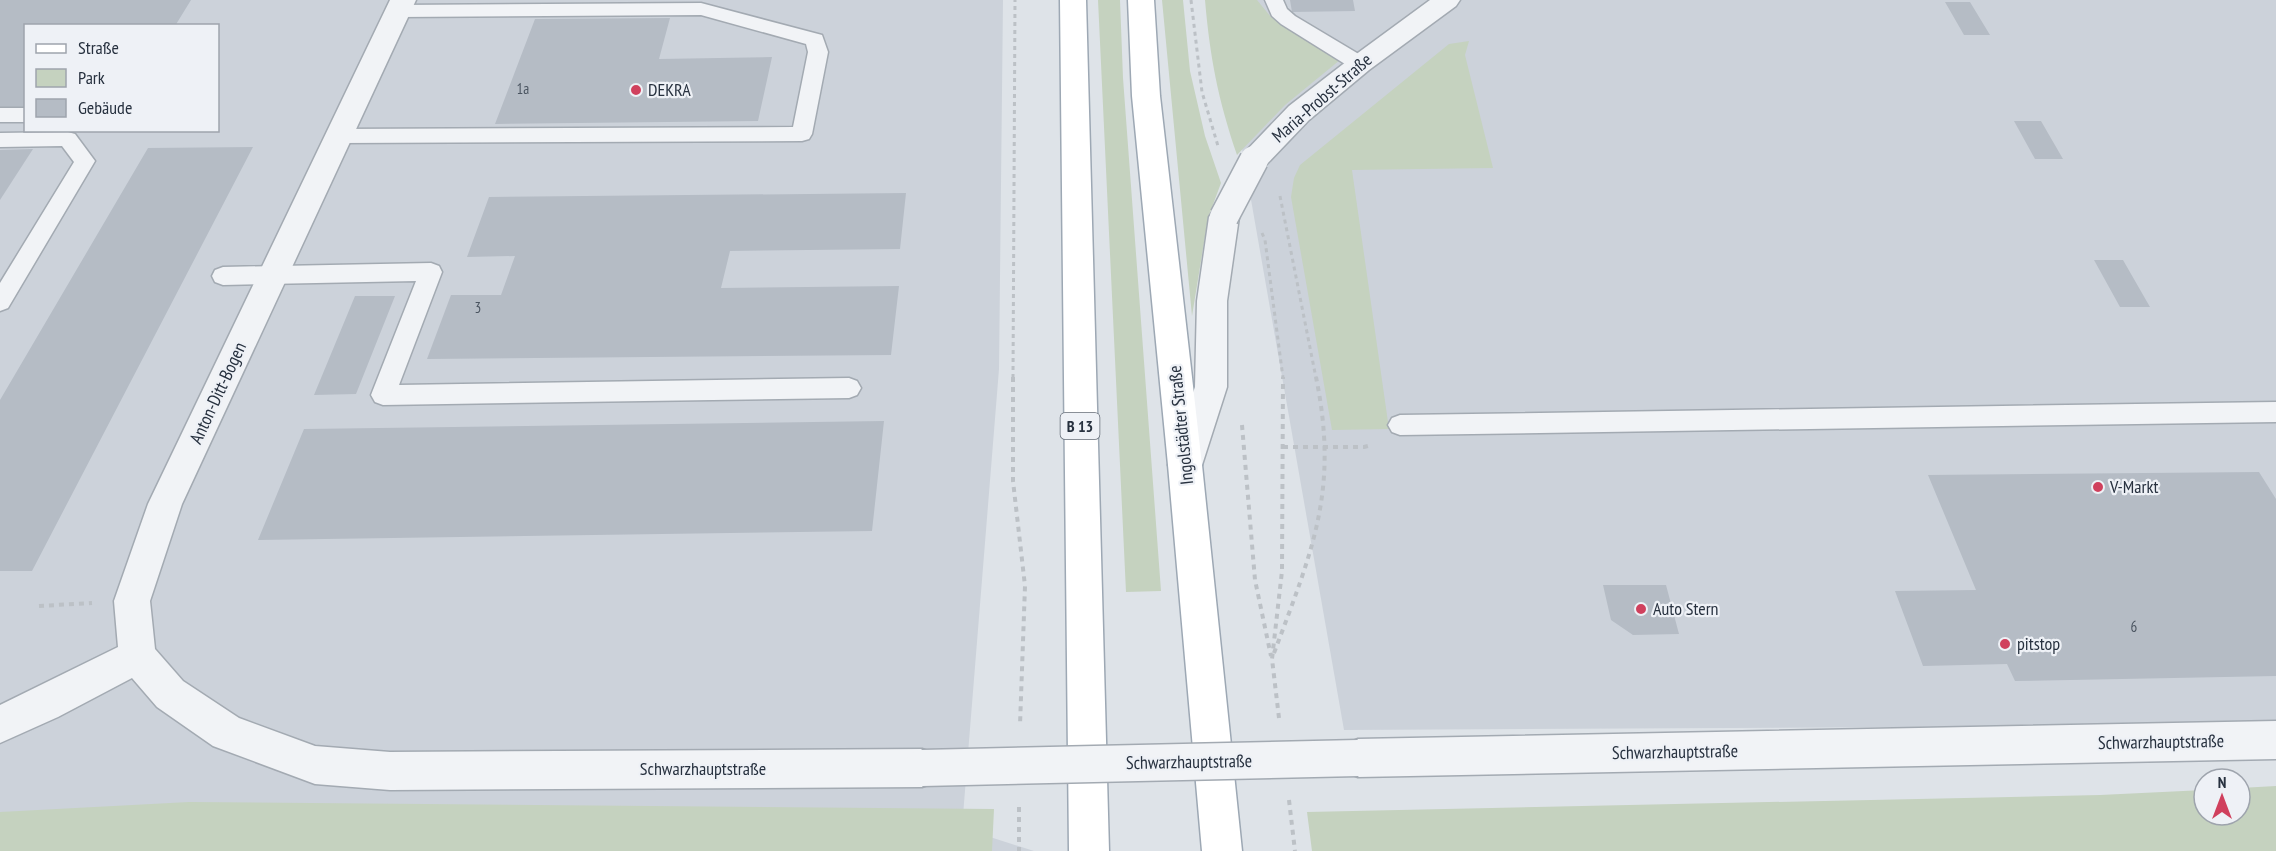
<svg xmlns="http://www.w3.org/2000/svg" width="2276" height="851" viewBox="0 0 2276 851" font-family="'PT Sans Narrow',sans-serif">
<rect width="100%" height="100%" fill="#dee3e8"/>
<path fill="#ccd2da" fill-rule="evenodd" d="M0,0H1003L999,369L962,828L1034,851H0ZM26,26H218V130H26Z
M1216,0H2276V725L1344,730Z"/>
<path fill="#c5d2bf" d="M1098,0H1120L1123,78L1161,591L1126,592Z
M1162,0H1183L1190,71L1205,136L1221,183L1208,218L1192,316Z
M1205,0H1257L1271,17L1340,60L1285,105L1237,155C1218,99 1210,58 1205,0Z
M1469,41L1465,55L1493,168L1352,170L1389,429L1332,430L1291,197L1294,178L1300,165L1449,44Z
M2276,786V851H1312L1307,812L2100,795L2204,790V815H2240V788Z
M189,802L994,809L992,851H0V812Z"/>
<path fill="#b5bcc5" d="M0,0H191L175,26H26V111L0,112Z
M1290,0H1353L1355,11L1292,12Z
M1945,2H1970L1990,35H1964Z
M670,18L659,59L772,57L758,121L495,124L535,19Z
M2014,121H2041L2063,159H2035Z
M253,147L32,571H0V400L148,148Z
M33,149L0,200V150Z
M906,193L900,249L730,251L721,288L899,286L891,355L427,359L451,295H501L515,256L467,257L489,197Z
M2094,260H2123L2150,307H2120Z
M355,296H395L356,394L314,395Z
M884,421L872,531L258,540L304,429Z
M2259,472L2276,499V676L2015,681L2007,664L1923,666L1895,591L1976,590L1928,475Z
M1603,585H1666L1679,634L1633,635L1611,620Z"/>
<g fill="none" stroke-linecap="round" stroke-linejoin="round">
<defs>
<path id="lane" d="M1265,0H1283L1287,9L1295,16L1367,59L1370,64L1367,69L1360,71L1353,69L1281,24L1272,16Z
M701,3L822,35L828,52L812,134L809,139L802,141L340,143L333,141L330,136L333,131L340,129L793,127L808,52L806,44L701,15L398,17L391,15L389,11L391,7L398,5Z
M0,108H26V122H0Z
M68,132L75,134L95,161L8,308L0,311V283L74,162L62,146L0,147V133Z
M431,263L439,266L442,272L399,385L849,378L857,381L861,388L857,395L849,398L383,405L375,402L371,395L416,281L223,285L215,282L212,276L215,270L223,267Z
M2276,402V422L1400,435L1392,432L1388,425L1392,418L1400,415Z"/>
<path id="street" d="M390,0H416L182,504L150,601L155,649L183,681L239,718L315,746L390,752L922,749L936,754L941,768L936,782L922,787L390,790L315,784L213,746L157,707L132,678L58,717L0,743V705L118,647L114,601L148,504Z
M1430,0H1460L1456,6L1369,70L1309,120L1264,167L1254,170L1244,167L1240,160L1244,153L1289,106L1351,58Z
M1224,206L1234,209L1239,217L1227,301V387L1202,465L1197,475L1185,479L1173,475L1168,465L1195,387L1197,301L1209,217L1214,209Z
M2276,721V759L1358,777L1344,771L1339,758L1344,745L1358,739Z"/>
<path id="primary" d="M1060,0H1086L1109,851H1069Z
M1128,0H1154L1160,96L1202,465L1242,851H1202L1168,465L1132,96Z"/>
</defs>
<use href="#lane" stroke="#a3aab2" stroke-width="3"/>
<use href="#street" stroke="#a3aab2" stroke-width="3"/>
<use href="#primary" stroke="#9da8b4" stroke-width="3"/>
<path stroke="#bcc1c6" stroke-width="3" stroke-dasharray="4 4" stroke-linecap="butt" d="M1191,0L1202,92L1218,146
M1280,196L1316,378
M1262,233L1265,240L1283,378
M1013,378L1015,0"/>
<path stroke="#bcc1c6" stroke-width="4" stroke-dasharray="5 5" stroke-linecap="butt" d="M1013,377V481L1025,586L1020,725
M1242,425L1255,580L1271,656
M1283,447H1364L1372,445
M39,606L92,603
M1274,653C1313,549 1339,490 1316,377
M1279,718L1272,659L1282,571L1283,377
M1289,800L1295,851
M1019,807V851"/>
<use href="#lane" fill="#f1f3f6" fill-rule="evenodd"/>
<use href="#street" fill="#f1f3f6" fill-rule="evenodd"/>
<use href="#primary" fill="#fff" fill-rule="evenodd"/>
<defs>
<path id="street-bridge-far1" d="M1224,217L1254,160"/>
<path id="street-bridge" d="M922,768L1358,758"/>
</defs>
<use href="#street-bridge-far1" stroke="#a3aab2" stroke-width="31" stroke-linecap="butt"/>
<use href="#street-bridge" stroke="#a3aab2" stroke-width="39" stroke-linecap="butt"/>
<use href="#street-bridge-far1" stroke="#f1f3f6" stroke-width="28"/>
<use href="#street-bridge" stroke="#f1f3f6" stroke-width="36"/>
</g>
<g fill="#d0405d" stroke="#eef1f6" stroke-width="2">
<circle cx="636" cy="90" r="6"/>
<circle cx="2098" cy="487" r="6"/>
<circle cx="1641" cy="609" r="6"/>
<circle cx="2005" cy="644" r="6"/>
</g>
<g text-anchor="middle" stroke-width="4.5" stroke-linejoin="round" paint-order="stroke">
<g font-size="15" fill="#4a5460">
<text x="523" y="94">1a</text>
<text x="478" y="313">3</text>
<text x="2134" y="632">6</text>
</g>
<rect fill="#eef1f6" stroke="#636b76" stroke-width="1.5" x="1060.5" y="413" width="39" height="26" rx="4.5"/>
<g font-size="16" font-weight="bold" fill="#27313f">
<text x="1080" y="432">B 13</text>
</g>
<g font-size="18" fill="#27313f" stroke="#eef1f6" text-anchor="start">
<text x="648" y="96">DEKRA</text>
<text x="2110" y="493">V-Markt</text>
<text x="1653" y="615">Auto Stern</text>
<text x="2017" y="650">pitstop</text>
</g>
<g font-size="18" fill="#27313f" stroke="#eef1f6">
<text transform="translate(1322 98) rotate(-41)" y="6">Maria-Probst-Straße</text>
<text transform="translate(218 393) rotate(-65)" y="6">Anton-Ditt-Bogen</text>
<text transform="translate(1181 425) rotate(-96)" y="6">Ingolstädter Straße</text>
<text transform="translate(2161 742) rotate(-1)" y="6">Schwarzhauptstraße</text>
<text transform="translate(1675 752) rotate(-1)" y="6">Schwarzhauptstraße</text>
<text transform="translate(1189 762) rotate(-1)" y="6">Schwarzhauptstraße</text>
<text x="703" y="775">Schwarzhauptstraße</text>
</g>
</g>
<rect x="24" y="24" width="195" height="108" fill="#eef1f6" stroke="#9ea4ad" stroke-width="1.5"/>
<rect x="36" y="44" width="30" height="9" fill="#ffffff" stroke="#9ea4ad" stroke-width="1.5"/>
<text x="78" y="54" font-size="18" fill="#27313f">Straße</text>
<rect x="36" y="69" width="30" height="18" fill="#c5d2bf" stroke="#9ea4ad" stroke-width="1.5"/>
<text x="78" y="84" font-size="18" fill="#27313f">Park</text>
<rect x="36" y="99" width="30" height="18" fill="#b5bcc5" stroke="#9ea4ad" stroke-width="1.5"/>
<text x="78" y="114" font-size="18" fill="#27313f">Gebäude</text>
<g transform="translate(2222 797)"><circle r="28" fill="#eef1f6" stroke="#9ea4ad" stroke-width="1.5"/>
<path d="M0-4.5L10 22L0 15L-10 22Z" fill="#d0405d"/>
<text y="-9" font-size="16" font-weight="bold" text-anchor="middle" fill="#27313f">N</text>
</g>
</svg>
